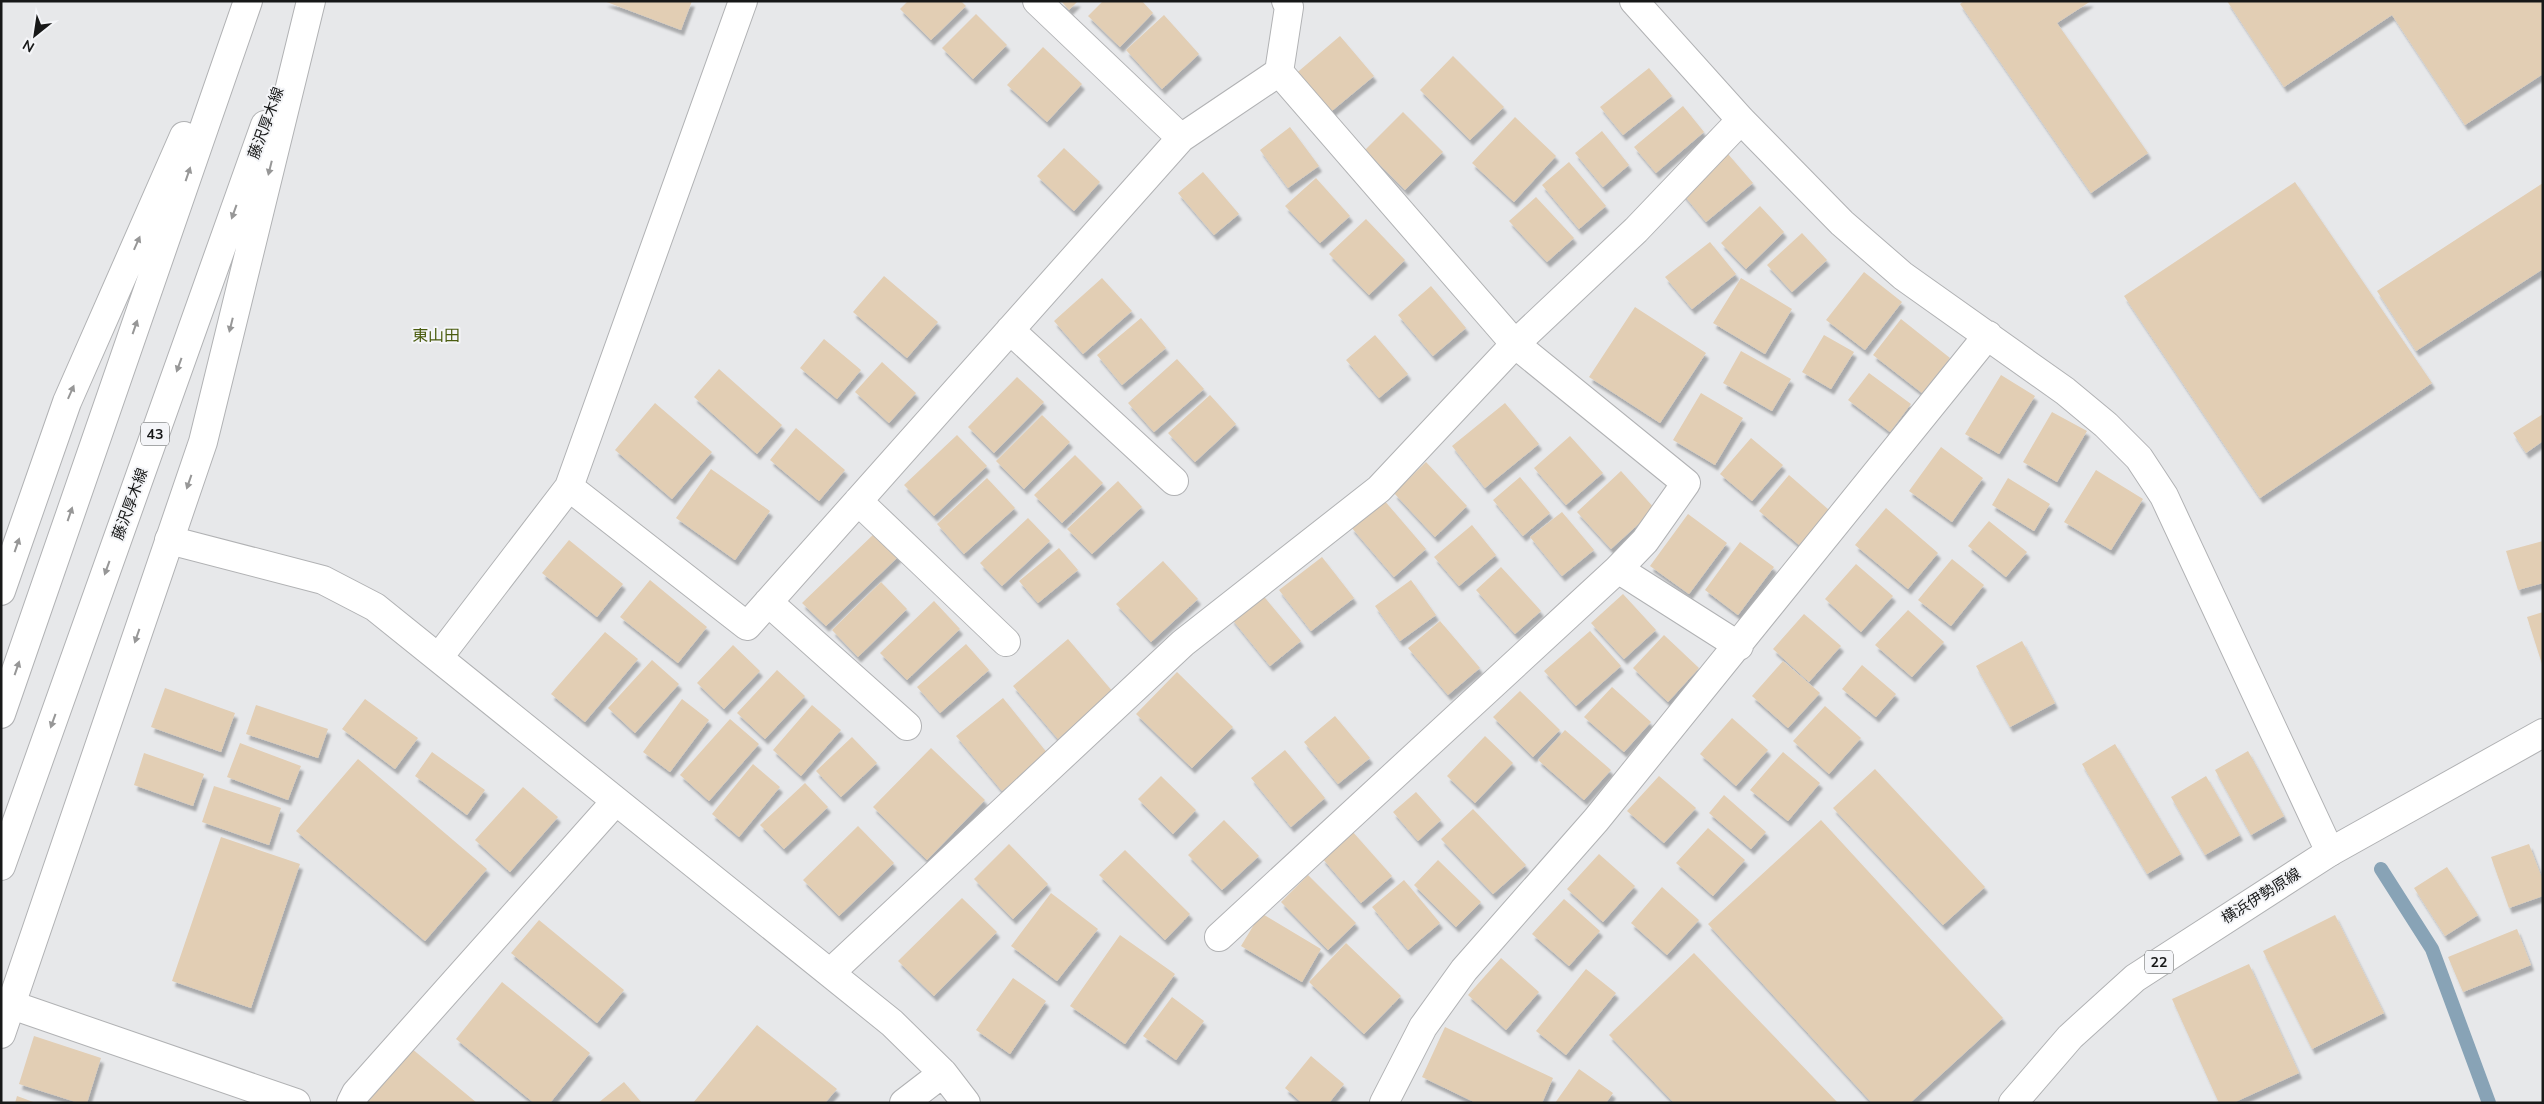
<svg xmlns="http://www.w3.org/2000/svg" width="2544" height="1104" viewBox="0 0 2544 1104" font-family="Mulish,'Noto Sans JP',sans-serif">
<defs>
<filter id="shadow"><feDropShadow dx="3" dy="5.5" stdDeviation="1" flood-color="#0004"/></filter>
</defs>
<rect width="100%" height="100%" fill="#e7e8ea"/>
<g fill="none" stroke-linecap="round" stroke-linejoin="round">
<path stroke="#88a3b6" stroke-width="14" d="M2381,869L2432,949L2489,1103"/>
</g>
<path fill="#e2ceb4" filter="url(#shadow)" d="M604,1H692L681,30Z
M908,1H961L966,6L931,40L900,9Z
M1061,1H1078L1069,10Z
M1103,1H1142L1153,13L1120,47L1088,16Z
M1964,1H2091L2057,23L2148,153L2091,193L1960,4Z
M2227,1H2543V74L2465,125L2392,15L2284,87Z
M976,14L1007,45L973,79L942,48Z
M1164,15L1199,54L1162,89L1126,50Z
M1340,36L1374,76L1327,115L1293,76Z
M1043,47L1082,84L1047,122L1007,85Z
M1453,56L1504,107L1470,140L1420,90Z
M1649,68L1672,96L1623,135L1600,107Z
M1683,106L1704,132L1656,173L1634,147Z
M1403,112L1443,152L1405,190L1365,150Z
M1515,117L1556,156L1514,202L1472,163Z
M1290,127L1319,166L1288,188L1260,150Z
M1602,131L1629,165L1603,187L1575,153Z
M1064,148L1100,182L1074,211L1037,176Z
M1728,154L1753,183L1706,222L1682,193Z
M1569,162L1606,206L1579,229L1542,185Z
M1203,172L1239,214L1214,235L1178,193Z
M1316,178L1350,216L1320,243L1285,206Z
M2295,182L2432,383L2260,498L2124,296Z
M2543,183V269L2416,351L2377,291Z
M1536,197L1574,238L1547,262L1509,221Z
M1760,206L1784,232L1746,269L1721,243Z
M1366,219L1405,260L1369,295L1329,254Z
M1802,233L1827,260L1792,292L1767,265Z
M1710,242L1736,274L1692,309L1665,277Z
M1864,272L1902,302L1865,350L1826,320Z
M884,276L938,322L907,358L853,312Z
M1102,278L1132,311L1083,354L1054,321Z
M1741,278L1792,309L1765,354L1713,323Z
M1431,286L1466,328L1433,356L1398,315Z
M1635,307L1706,353L1660,423L1589,377Z
M1141,318L1166,348L1122,385L1097,355Z
M1901,319L1950,358L1922,393L1873,355Z
M1375,335L1408,374L1379,398L1346,360Z
M1824,335L1854,352L1831,389L1802,372Z
M824,339L861,370L837,399L800,368Z
M1741,351L1791,379L1772,411L1723,383Z
M1177,359L1204,389L1154,432L1128,403Z
M882,362L916,393L889,423L855,392Z
M719,369L782,425L757,454L694,397Z
M1869,373L1911,404L1890,432L1848,400Z
M2001,375L2035,396L1999,454L1965,434Z
M1017,377L1044,402L994,453L968,427Z
M1701,393L1743,418L1715,465L1673,440Z
M1210,395L1236,424L1195,462L1168,433Z
M655,403L712,452L672,499L615,450Z
M1505,403L1539,444L1485,488L1452,446Z
M2052,412L2087,431L2057,482L2023,462Z
M2543,414V441L2526,453L2513,433Z
M1042,415L1070,442L1024,489L996,461Z
M796,428L845,470L819,501L770,460Z
M957,435L987,466L934,516L904,485Z
M1570,436L1603,473L1566,505L1534,468Z
M1751,438L1783,465L1752,501L1720,474Z
M1941,447L1983,478L1952,522L1909,491Z
M1075,455L1103,483L1062,523L1034,495Z
M1426,462L1467,506L1435,537L1394,493Z
M711,469L770,511L735,560L676,518Z
M2096,470L2143,499L2111,550L2064,522Z
M1621,471L1655,509L1611,549L1577,512Z
M1789,475L1829,510L1799,545L1759,511Z
M1520,477L1550,513L1523,536L1493,500Z
M987,478L1015,508L964,554L937,524Z
M2008,478L2050,504L2034,531L1992,505Z
M1118,481L1142,507L1092,554L1067,529Z
M1383,499L1426,549L1394,577L1351,527Z
M1886,508L1938,553L1908,589L1855,545Z
M1562,512L1594,550L1562,576L1530,537Z
M1688,514L1727,543L1689,594L1650,566Z
M1028,518L1050,541L1002,586L980,563Z
M1989,521L2027,552L2006,577L1968,546Z
M1472,525L1496,555L1459,586L1434,557Z
M876,532L899,556L826,626L802,603Z
M569,540L623,584L597,617L542,573Z
M2543,541V583L2518,590L2506,551Z
M1740,542L1774,567L1738,615L1705,590Z
M1059,548L1078,570L1038,603L1019,581Z
M1322,557L1354,598L1311,631L1279,590Z
M1952,559L1984,585L1951,626L1918,600Z
M1163,561L1198,599L1151,642L1116,604Z
M1856,564L1893,596L1861,632L1825,599Z
M1501,567L1541,611L1515,634L1476,590Z
M650,580L707,627L678,663L620,617Z
M1411,580L1436,615L1400,641L1375,606Z
M881,582L907,609L858,657L832,630Z
M1261,593L1301,641L1270,666L1231,618Z
M1623,594L1656,630L1624,659L1591,623Z
M934,601L960,629L907,680L880,653Z
M1908,610L1944,642L1912,677L1875,645Z
M2543,612V664H2542L2527,617Z
M1804,614L1841,646L1809,682L1773,649Z
M1440,621L1480,668L1448,695L1408,648Z
M1590,631L1621,666L1576,706L1544,671Z
M605,632L638,659L585,722L551,694Z
M1664,635L1699,668L1668,702L1633,668Z
M1068,639L1113,692L1058,739L1013,686Z
M2022,641L2055,703L2010,727L1976,666Z
M966,644L989,670L940,713L917,687Z
M733,645L760,671L724,709L697,683Z
M652,660L679,684L635,733L608,708Z
M1783,661L1820,693L1788,728L1752,696Z
M1862,665L1896,694L1876,717L1842,689Z
M777,670L805,696L765,739L737,713Z
M1177,672L1233,727L1192,768L1136,714Z
M1612,687L1651,722L1624,752L1584,717Z
M165,688L235,713L221,752L151,727Z
M1520,691L1560,730L1533,757L1493,717Z
M1003,698L1048,754L1002,791L956,736Z
M365,699L418,738L395,769L342,729Z
M682,699L709,720L670,772L643,752Z
M256,705L328,729L318,758L246,734Z
M812,705L841,730L801,776L773,750Z
M1825,706L1861,738L1829,774L1793,741Z
M1335,716L1370,758L1338,784L1304,742Z
M1732,718L1768,750L1736,786L1700,754Z
M730,719L759,744L709,801L680,775Z
M1565,730L1611,770L1584,800L1538,760Z
M1485,736L1513,763L1475,803L1447,776Z
M852,737L877,763L841,797L816,771Z
M240,743L301,766L288,800L227,777Z
M2115,744L2181,854L2147,874L2082,764Z
M931,748L985,800L927,860L873,807Z
M1285,750L1325,798L1291,827L1251,778Z
M2248,751L2284,816L2251,835L2215,770Z
M432,752L485,790L467,815L415,776Z
M1783,752L1820,783L1788,821L1750,790Z
M144,753L204,774L193,806L134,785Z
M358,759L487,869L425,941L296,831Z
M753,764L780,787L739,837L712,814Z
M1875,769L1985,887L1943,925L1833,808Z
M1161,776L1196,810L1173,834L1138,799Z
M1659,776L1696,808L1664,843L1627,811Z
M2206,776L2240,835L2205,855L2171,797Z
M805,783L828,807L784,849L760,825Z
M214,786L281,808L269,845L202,822Z
M523,787L558,817L510,872L475,840Z
M1416,792L1441,820L1418,841L1393,812Z
M1724,795L1766,832L1751,849L1709,813Z
M1473,809L1526,865L1493,894L1441,839Z
M1224,820L1259,856L1222,890L1188,855Z
M1821,820L2003,1018L1910,1103H1872L1708,924Z
M858,826L894,863L839,916L803,880Z
M1708,828L1745,860L1713,896L1676,863Z
M1352,831L1392,876L1361,903L1322,858Z
M221,837L300,864L251,1008L172,981Z
M1009,844L1048,884L1013,919L974,879Z
M2529,844L2543,881V896L2509,908L2491,857Z
M1125,850L1190,914L1165,940L1099,875Z
M1599,854L1635,886L1603,922L1567,889Z
M1438,860L1481,902L1456,927L1414,885Z
M2447,867L2478,915L2445,936L2414,888Z
M1308,875L1356,923L1328,950L1281,902Z
M1404,880L1440,923L1408,950L1372,907Z
M1662,887L1699,920L1667,955L1631,923Z
M1051,893L1098,929L1057,981L1011,946Z
M962,898L997,932L934,996L898,961Z
M1564,899L1600,931L1569,966L1532,934Z
M1261,913L1321,949L1302,982L1241,946Z
M2335,915L2384,1013L2312,1049L2263,951Z
M539,920L624,990L597,1023L511,953Z
M2517,929L2531,965L2463,992L2448,957Z
M1120,935L1175,974L1125,1044L1070,1006Z
M1346,943L1401,996L1364,1034L1309,982Z
M1694,953L1838,1103H1674L1609,1035Z
M1501,958L1539,992L1506,1030L1468,995Z
M2249,964L2299,1073L2233,1103H2219L2172,999Z
M1586,969L1616,993L1566,1055L1536,1031Z
M1013,978L1046,1001L1010,1054L976,1030Z
M502,982L590,1053L550,1103H534L456,1039Z
M1172,997L1204,1021L1176,1060L1143,1036Z
M757,1025L837,1089L825,1103H693Z
M1445,1027L1553,1078L1542,1103H1476L1422,1077Z
M34,1036L101,1058L87,1103H79L19,1084Z
M411,1048L477,1103H366Z
M1311,1056L1344,1084L1329,1103H1302L1285,1088Z
M1579,1069L1613,1093L1606,1103H1555Z
M624,1082L642,1103H598Z
M17,1096L36,1103H15Z"/>
<g fill="none" stroke-linecap="round" stroke-linejoin="round">
<defs>
<path id="minor" d="M1037,1L1181,138
M1634,1L1741,120L1842,223L1903,276L2065,391L2106,425L2139,458L2164,496L2330,852
M1010,330L1174,481
M569,487L747,626L1181,138L1279,72
M858,501L1006,642
M169,540L323,580L375,607L892,1023L943,1073L966,1103
M1618,569L1739,646
M768,602L907,726
M439,657L569,487L743,1
M1219,937L1618,569L1645,541L1686,483L1515,344L1279,72L1289,7L1286,1
M831,972L1183,643L1379,489L1515,344L1636,230L1741,120
M12,1005L296,1103
M351,1103L356,1093L615,802
M904,1103L943,1073
M1384,1103L1423,1027L1464,970L1596,820L1988,335"/>
<path id="major" d="M1,591L67,402L184,136
M1,714L248,1
M1,866L265,125
M1,1034L203,442L311,1
M2013,1103L2070,1037L2135,978L2330,852L2543,733"/>
</defs>
<use href="#minor" stroke="#b1b2b4" stroke-width="30"/>
<use href="#major" stroke="#b1b2b4" stroke-width="30"/>
<use href="#minor" stroke="#fff" stroke-width="28"/>
<use href="#major" stroke="#fff" stroke-width="28"/>
</g>
<defs><path id="oneway-solid" d="M-6-.8H1V-3.2L6.5 0L1 3.2V.8H-6Z" transform="scale(1.25)"/></defs>
<g fill="#979797">
<use href="#oneway-solid" transform="translate(270 168) rotate(104)"/>
<use href="#oneway-solid" transform="translate(188 174) rotate(-71)"/>
<use href="#oneway-solid" transform="translate(234 212) rotate(110)"/>
<use href="#oneway-solid" transform="translate(137 243) rotate(-66)"/>
<use href="#oneway-solid" transform="translate(231 325) rotate(104)"/>
<use href="#oneway-solid" transform="translate(135 327) rotate(-71)"/>
<use href="#oneway-solid" transform="translate(179 365) rotate(110)"/>
<use href="#oneway-solid" transform="translate(71 392) rotate(-66)"/>
<use href="#oneway-solid" transform="translate(189 482) rotate(109)"/>
<use href="#oneway-solid" transform="translate(70 514) rotate(-71)"/>
<use href="#oneway-solid" transform="translate(17 545) rotate(-71)"/>
<use href="#oneway-solid" transform="translate(107 568) rotate(110)"/>
<use href="#oneway-solid" transform="translate(137 636) rotate(109)"/>
<use href="#oneway-solid" transform="translate(17 668) rotate(-71)"/>
<use href="#oneway-solid" transform="translate(53 721) rotate(110)"/>
</g>
<g text-anchor="middle" stroke-width="4" stroke-linejoin="round" paint-order="stroke">
<g fill="#f4f5f8" stroke="#595a5b" stroke-width="1">
<rect x="141" y="422.5" width="28" height="23" rx="4"/>
<rect x="2145" y="950.5" width="28" height="23" rx="4"/>
</g>
<g font-size="14" font-weight="bold" fill="#171818">
<text x="155" y="439">43</text>
<text x="2159" y="967">22</text>
</g>
<g font-size="15" fill="#171818" stroke="#f4f5f8">
<text transform="translate(266 123) rotate(-70)" y="5">藤沢厚木線</text>
<text transform="translate(130 504) rotate(-70)" y="5">藤沢厚木線</text>
<text transform="translate(2261 896) rotate(-32)" y="5">横浜伊勢原線</text>
</g>
<g font-size="16" fill="#4a5c0f" stroke="#f4f5f8">
<text x="436" y="341">東山田</text>
</g>
</g>
<rect width="2544" height="1104" fill="none" stroke="#171818" stroke-width="5"/>
<g transform="translate(35 35) rotate(210)" stroke="#f4f5f8" stroke-width="4" paint-order="stroke">
<path d="M0-4L9 19L0 12L-9 19Z" fill="#171818"/>
<text y="-8" font-size="14" font-weight="bold" text-anchor="middle" fill="#171818">N</text>
</g>
</svg>
